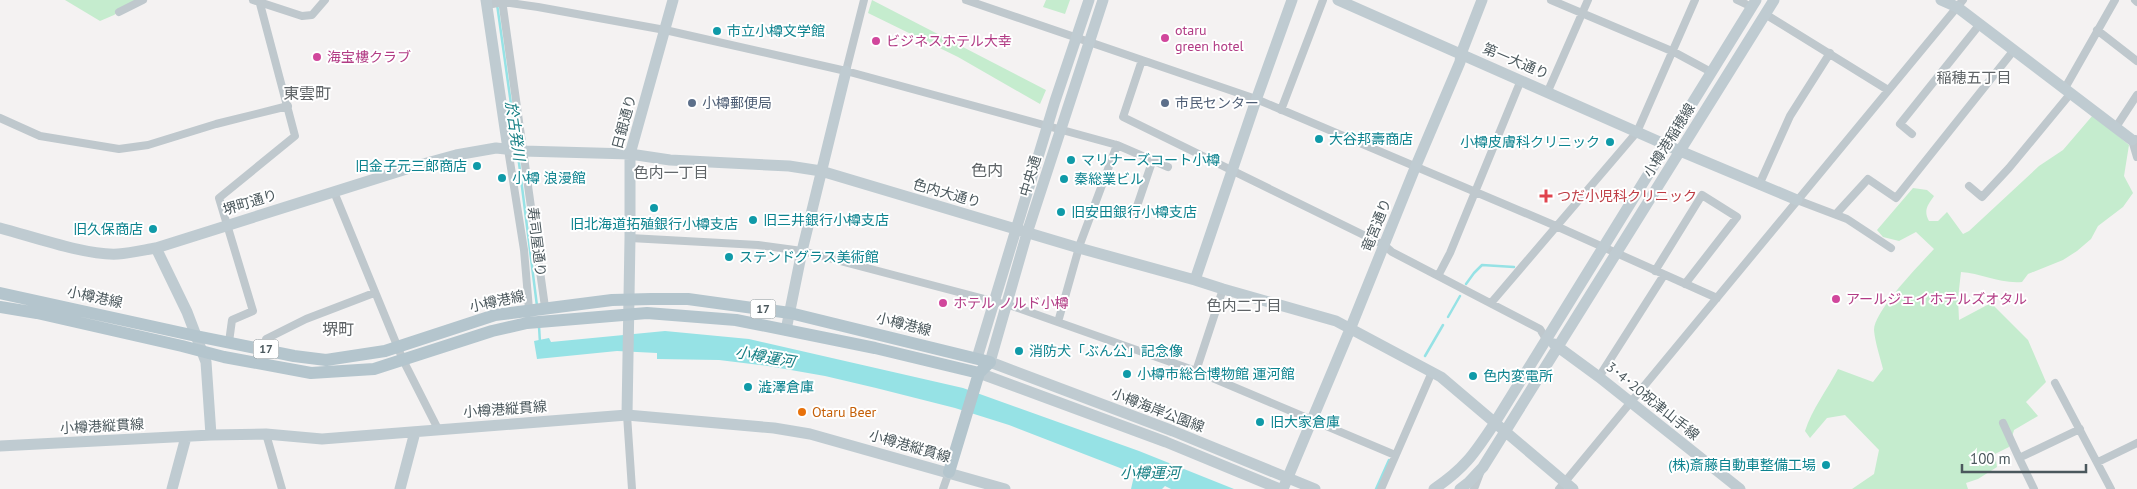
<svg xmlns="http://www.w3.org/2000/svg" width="2137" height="489" viewBox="0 0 2137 489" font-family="'PT Sans','Noto Sans JP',sans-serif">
<rect width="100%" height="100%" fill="#f4f2f2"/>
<path fill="#c5ecce" d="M65,0H136L114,15L100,21Z
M872,0L1046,90L1040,104L958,57L868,13Z
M1046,0H1070L1065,14L1043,7Z
M2093,115L2129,145L2124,176L2133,193L2123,207L2098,226L2091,239L2077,251L2063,260L2028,274L2022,282C2000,284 1981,273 1961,272L1958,298L1959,320L1991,303L2028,340L2046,382L2026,402L2038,416L2014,430L2009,447L1995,454L1997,467L1978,479L1966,483L1968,489H1852L1874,474L1879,450L1845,415L1827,418L1810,438L1805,431C1812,409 1827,390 1838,369L1873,382L1883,369C1880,357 1875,342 1874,330C1874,311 1920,264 1934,249L1916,232L1899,241L1883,237L1877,230L1913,188L1927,190L1934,196C1928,205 1923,210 1929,221H1938L1947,212L1963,234L1969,231L2039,166L2063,150Z"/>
<path fill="#96e2e5" d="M665,331L749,339L963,388L1139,451L1234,489H1171L1165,486L1162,489H1131L1134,476L1133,473L1009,425L955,408L876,388L825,376L768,366L719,360L657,359V353L617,351L537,359L534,341L549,338L551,342Z"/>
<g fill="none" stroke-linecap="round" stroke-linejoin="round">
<path stroke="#96e2e5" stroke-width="2.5" d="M497,4L517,147
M518,155L537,306
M1466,284L1474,273L1482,265L1514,267
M1448,317L1460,296
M539,326L540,343
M1425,356L1443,325
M1376,489L1389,460"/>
<path stroke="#bfc8cd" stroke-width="8" d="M253,0L302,16L312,15L325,0
M502,0L545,307
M966,0L1256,99L1556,226L1717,298
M1551,0L1674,52L1711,72
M1737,0L1752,7
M2135,0L2137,2
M487,5L503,2L538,7L665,30L846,71L1117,145L1168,167
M119,12L143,0
M1765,14L1888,90
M2097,30L2137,61
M1142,60L1123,117L1384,245L1392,252L1540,329L1546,339
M846,71L864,0
M2065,88L2115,0
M1548,91L1588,0
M1281,110L1323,0
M0,118L40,136L119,149L148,145L216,124L288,106
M2116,127L2137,95
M1912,134L1900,124L1980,24
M2135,139L2132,140L2137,157
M508,149L524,250L529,309
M1759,185L1790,116L1830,53
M1969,186L1982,197L2009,168L2071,93
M334,192L403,360L438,429
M1797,200L1847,219L1891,248
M1836,214L1868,179L1896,198L2014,50
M1134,215L1152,162
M630,238L758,245L802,251L1015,307L1196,371L1395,455
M1655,271L1702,195L1737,217L1685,284
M1438,276L1450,253L1521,80
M1491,303L1637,132L1695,0
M1058,322L1080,244L1117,145
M229,342L232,320L253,311L219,198L295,136L259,0
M264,349L266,339L306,319L374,293
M1196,371L1223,289
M1599,377L1664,275
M2055,383L2111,489
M627,415L632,489
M2003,423L2019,458
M266,434L282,489
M2098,462L2137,443
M943,489L949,472
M1381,489L1432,372
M1474,489L1480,473
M1559,489L1963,0
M2034,489L2019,458L2080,429"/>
<path stroke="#bfcbd1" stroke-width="11" d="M486,0L508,149
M1103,0L1027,233L990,362L1173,431L1315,489
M1338,0L1680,151L1797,200
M1941,0L1957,7L2132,140
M0,228C31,236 87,256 118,254C131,253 144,250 156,248L416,166L456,155L496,148L523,151L630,154L670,160L789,166L821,171L1079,248L1195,280L1223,289L1336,321L1441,377L1573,489
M156,248L187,312L206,362L211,435
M1195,280L1255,103L1292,0
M786,330L802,251L846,71
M1554,344L1599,377L1740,489
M977,358L1055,101L1089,0
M979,373L1166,442L1280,489
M627,415L630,238V154L673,0
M0,446L211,435L266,434L322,439L627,415L774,428L810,434L1005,489
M172,489L186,437
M400,489L415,432
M1283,489L1351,327L1415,168L1460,62L1461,54L1482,0
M1434,489C1465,468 1474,454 1494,424L1756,0
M1460,489L1469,482L1483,467L1774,0"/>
<path stroke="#b4c5cd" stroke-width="12" d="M0,293L196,336L294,356L326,360L385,351L495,315L612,300L651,299H688L790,313L990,362L979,373L949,472
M0,307L37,313L182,346L224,357L311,373L374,369L492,331L527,323L647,313L736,320L875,348L979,373"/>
</g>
<g fill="#0f9aa8" stroke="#fff" stroke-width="2">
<circle cx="717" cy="31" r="5"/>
<circle cx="1319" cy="139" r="5"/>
<circle cx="1610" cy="142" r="5"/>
<circle cx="1071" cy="160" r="5"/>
<circle cx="477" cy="166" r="5"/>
<circle cx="502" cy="178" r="5"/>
<circle cx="1064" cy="179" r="5"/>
<circle cx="654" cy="208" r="5"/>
<circle cx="1061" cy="212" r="5"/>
<circle cx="753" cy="220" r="5"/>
<circle cx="153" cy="229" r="5"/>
<circle cx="729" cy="257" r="5"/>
<circle cx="1019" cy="351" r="5"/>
<circle cx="1127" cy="374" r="5"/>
<circle cx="1473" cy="376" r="5"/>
<circle cx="748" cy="387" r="5"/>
<circle cx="1260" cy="422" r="5"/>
<circle cx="1826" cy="465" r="5"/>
</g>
<g fill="#d1479c" stroke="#fff" stroke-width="2">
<circle cx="1165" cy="38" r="5"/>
<circle cx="876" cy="41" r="5"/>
<circle cx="317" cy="57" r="5"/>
<circle cx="1836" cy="299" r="5"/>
<circle cx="943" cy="303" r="5"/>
</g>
<g fill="#5c6f8a" stroke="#fff" stroke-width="2">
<circle cx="692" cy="103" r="5"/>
<circle cx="1165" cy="103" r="5"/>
</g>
<path fill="#e0444e" stroke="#fff" stroke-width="2" d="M1543.5 188.5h5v5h5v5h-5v5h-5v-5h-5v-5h5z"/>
<circle fill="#e8710a" stroke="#fff" stroke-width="2" cx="802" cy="412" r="5"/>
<g text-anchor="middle" stroke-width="4" stroke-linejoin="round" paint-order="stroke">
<g fill="#fff" stroke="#818a8e" stroke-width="1">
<rect x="750.5" y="299.5" width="25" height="19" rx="4"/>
<rect x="253.5" y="339.5" width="25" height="19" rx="4"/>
</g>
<g font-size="12" font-weight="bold" fill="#4b585d">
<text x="763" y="313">17</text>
<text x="266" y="353">17</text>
</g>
<g font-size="14" fill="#b23c85" stroke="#fff" text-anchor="start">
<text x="1175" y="35">otaru<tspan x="1175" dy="16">green hotel</tspan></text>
<text x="886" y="46">ビジネスホテル大幸</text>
<text x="327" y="62">海宝樓クラブ</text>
<text x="1846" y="304">アールジェイホテルズオタル</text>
<text x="953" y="308">ホテル ノルド小樽</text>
</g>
<g font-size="14" fill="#0d838f" stroke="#fff" text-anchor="start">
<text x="727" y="36">市立小樽文学館</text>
<text x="1329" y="144">大谷邦壽商店</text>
<text x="1600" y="147" text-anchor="end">小樽皮膚科クリニック</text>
<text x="1081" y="165">マリナーズコート小樽</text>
<text x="467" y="171" text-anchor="end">旧金子元三郎商店</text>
<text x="512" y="183">小樽 浪漫館</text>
<text x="1074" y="184">秦総業ビル</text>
<text x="1071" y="217">旧安田銀行小樽支店</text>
<text x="763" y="225">旧三井銀行小樽支店</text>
<text x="654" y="229" text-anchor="middle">旧北海道拓殖銀行小樽支店</text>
<text x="143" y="234" text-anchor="end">旧久保商店</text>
<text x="739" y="262">ステンドグラス美術館</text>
<text x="1029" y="356">消防犬「ぶん公」記念像</text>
<text x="1137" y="379">小樽市総合博物館 運河館</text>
<text x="1483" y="381">色内変電所</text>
<text x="758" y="392">澁澤倉庫</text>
<text x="1270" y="427">旧大家倉庫</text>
<text x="1816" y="470" text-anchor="end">(株)斎藤自動車整備工場</text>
</g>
<g font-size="14" fill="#4b585d" stroke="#fff">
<text transform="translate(1516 61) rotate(23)" y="5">第一大通り</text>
<text transform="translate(624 122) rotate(-75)" y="5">日銀通り</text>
<text transform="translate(1669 140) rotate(-58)" y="5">小樽港稲穂線</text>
<text transform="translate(1030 176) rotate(-73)" y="5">中央通</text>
<text transform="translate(947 193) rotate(16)" y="5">色内大通り</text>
<text transform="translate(250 202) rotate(-17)" y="5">堺町通り</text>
<text transform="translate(1376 225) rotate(-68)" y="5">竜宮通り</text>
<text transform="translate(537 242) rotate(83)" y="5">寿司屋通り</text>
<text transform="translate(95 297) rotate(12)" y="5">小樽港線</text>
<text transform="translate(497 301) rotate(-12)" y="5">小樽港線</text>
<text transform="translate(904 324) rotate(14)" y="5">小樽港線</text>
<text transform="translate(1653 401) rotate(39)" y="5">3･4･20祝津山手線</text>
<text transform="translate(505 409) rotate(-4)" y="5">小樽港縦貫線</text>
<text transform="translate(1158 410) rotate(21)" y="5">小樽海岸公園線</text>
<text transform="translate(102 426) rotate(-3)" y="5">小樽港縦貫線</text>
<text transform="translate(910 446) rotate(16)" y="5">小樽港縦貫線</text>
</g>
<g font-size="14" fill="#4e5e75" stroke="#fff" text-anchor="start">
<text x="702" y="108">小樽郵便局</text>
<text x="1175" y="108">市民センター</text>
</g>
<g font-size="14" fill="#be3a42" stroke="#fff" text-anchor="start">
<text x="1557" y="201">つだ小児科クリニック</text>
</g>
<g font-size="14" fill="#c56008" stroke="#fff" text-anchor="start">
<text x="812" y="417">Otaru Beer</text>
</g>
<g font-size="15" fill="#5e6366" stroke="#fff">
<text x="1974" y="83">稲穂五丁目</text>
<text x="671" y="178">色内一丁目</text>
<text x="1244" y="311">色内二丁目</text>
</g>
<g font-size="15" font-style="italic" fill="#178085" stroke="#fff">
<text transform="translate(515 131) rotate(82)" y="5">於古発川</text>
<text transform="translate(765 357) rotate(10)" y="5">小樽運河</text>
<text x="1150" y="478">小樽運河</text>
</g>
<g font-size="16" fill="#5e6366" stroke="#fff">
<text x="307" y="99">東雲町</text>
<text x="987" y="176">色内</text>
<text x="338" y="335">堺町</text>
</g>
</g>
<path d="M1962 464v8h124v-8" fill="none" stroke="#4b585d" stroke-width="2.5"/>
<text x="1970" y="464" font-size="15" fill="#4b585d" stroke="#ffffff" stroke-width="4" paint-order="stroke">100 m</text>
</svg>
